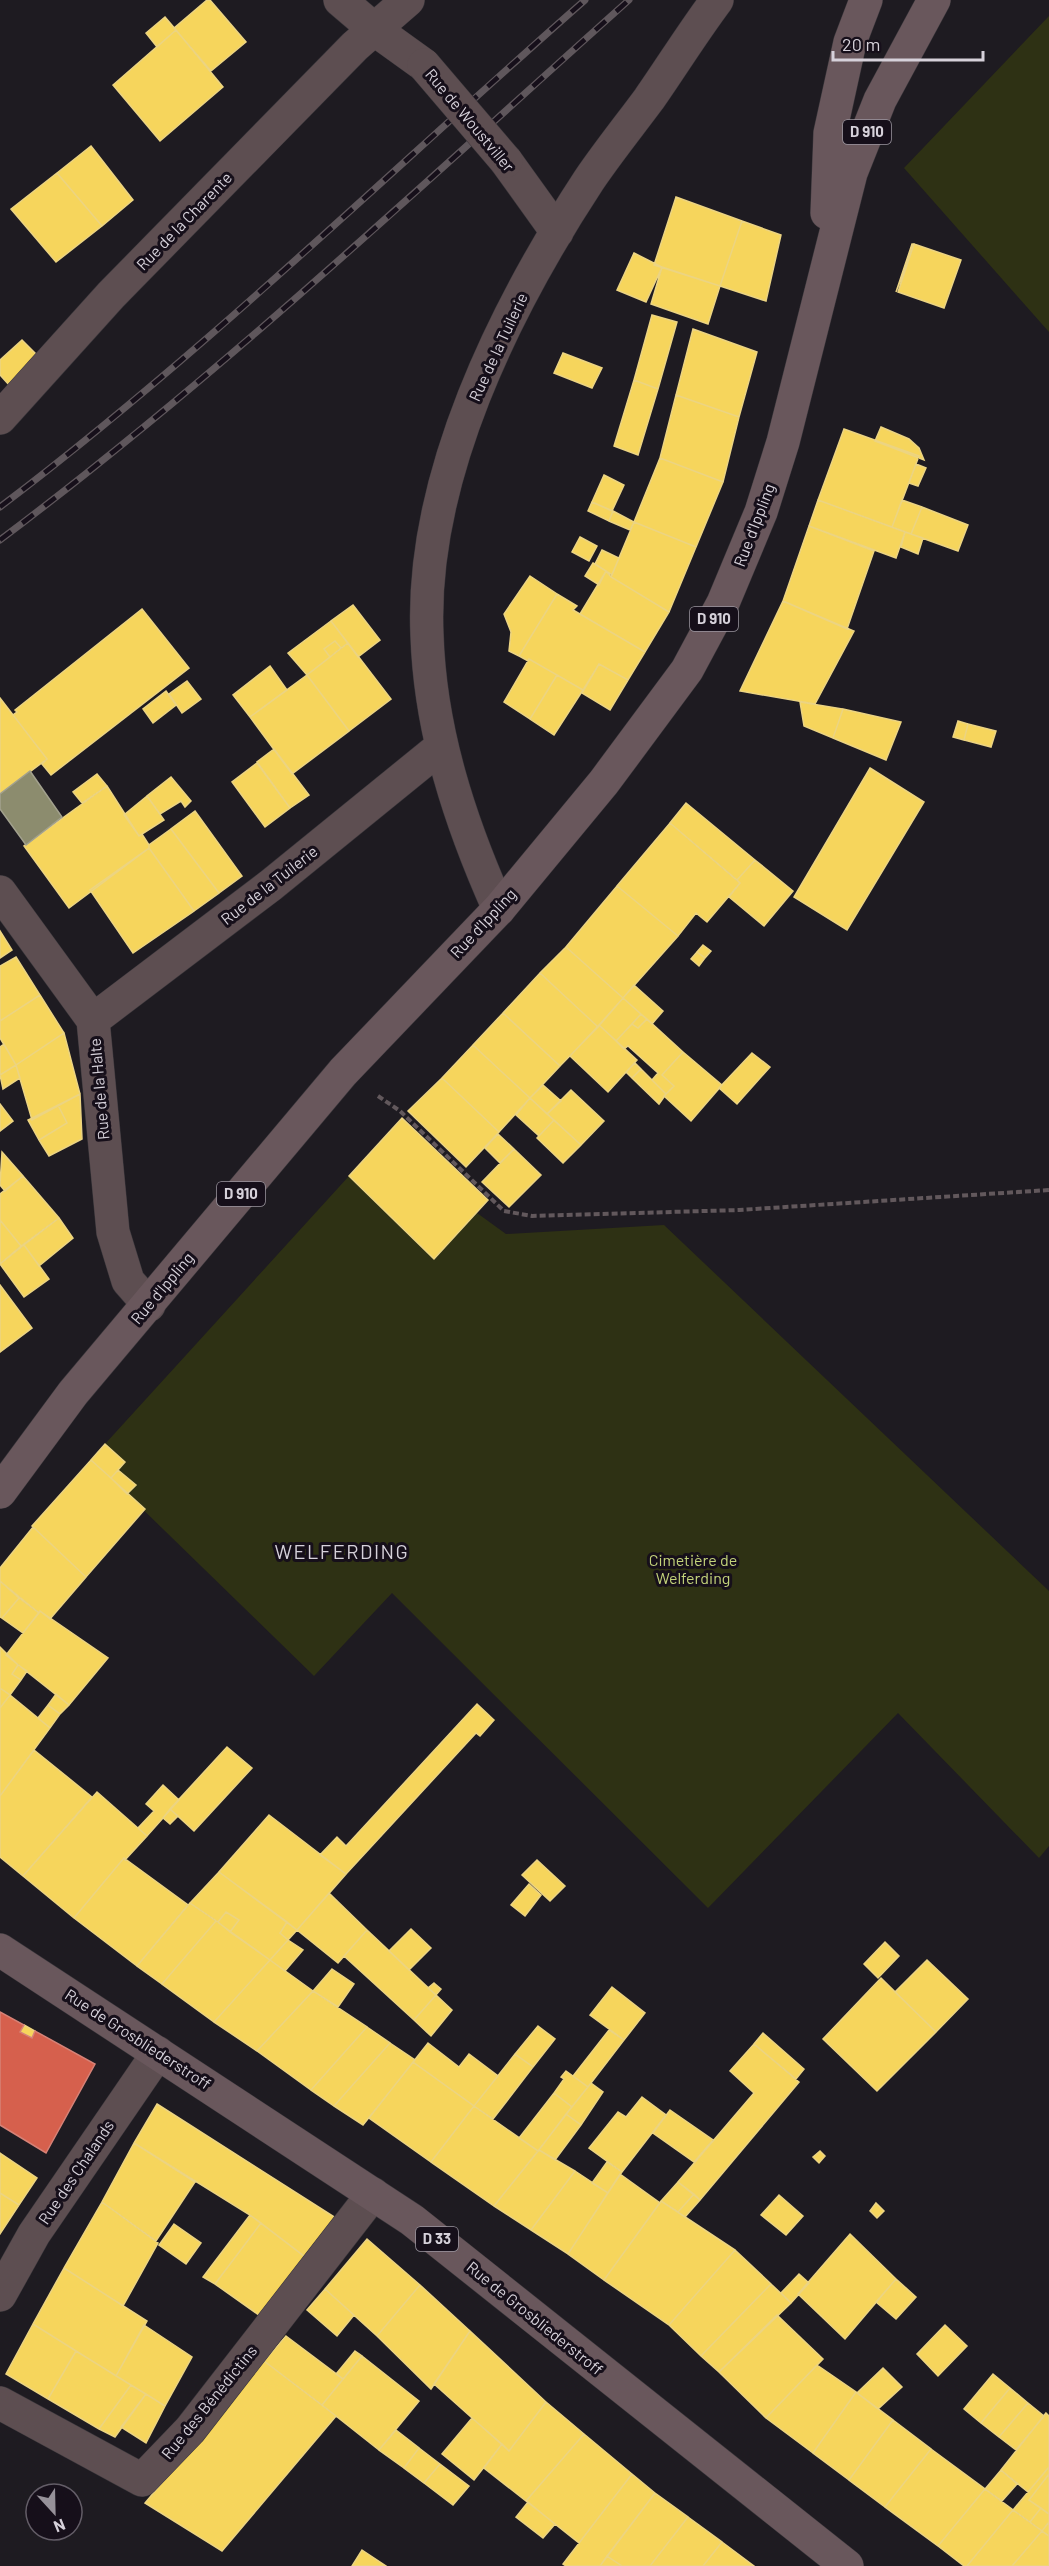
<svg xmlns="http://www.w3.org/2000/svg" width="1049" height="2566" viewBox="0 0 1049 2566" font-family="Barlow,sans-serif">
<rect width="100%" height="100%" fill="#1e1b21"/>
<path fill="#2e3114" d="M1049,16V332L904,168Z
M349,1176L434,1259L477,1213L506,1234L664,1225L1049,1591V1846L1039,1858L898,1713L708,1908L392,1593L314,1676L127,1494L135,1485L118,1470L125,1462L105,1444Z"/>
<path fill="#f6d55c" stroke="#ecd482" stroke-width="1.5" d="M207,0H210L246,42L211,71L174,28Z
M165,17L176,30L157,47L146,33Z
M176,30L223,87L160,141L113,85Z
M91,146L133,200L102,226L57,173Z
M57,173L102,226L56,262L11,209Z
M676,197L742,221L720,286L654,265Z
M742,221L781,235L766,301L720,286Z
M912,244H914L896,292Z
M914,244L961,260L944,308L898,292Z
M634,253L662,267L646,302L617,290Z
M662,267L720,286L708,324L651,304Z
M652,315L677,322L658,389L634,380Z
M693,329L757,352L739,417L676,395Z
M22,340L38,356L11,387L0,375V360Z
M563,353L602,368L592,388L554,373Z
M634,380L658,389L638,455L614,446Z
M676,395L739,417L723,482L660,458Z
M881,427L909,439L919,448L924,460L875,441Z
M844,429L919,456L892,527L818,500Z
M660,458L723,482L696,547L634,522Z
M916,464L926,468L918,486L909,483Z
M604,475L624,485L612,511L592,502Z
M818,500L905,532L896,558L809,526Z
M902,500L922,507L911,534L892,527Z
M592,502L613,511L609,521L588,511Z
M922,507L968,525L958,551L911,534Z
M613,511L634,522L630,530L609,521Z
M634,522L696,547L669,612L611,577Z
M809,526L874,551L847,629L783,601Z
M905,532L923,538L918,554L901,547Z
M580,537L597,546L589,561L572,552Z
M602,550L619,558L612,575L595,564Z
M593,563L606,571L599,585L585,576Z
M606,571L611,577L669,612L645,652L580,614Z
M530,576L557,594L519,656L509,651L511,632L504,614Z
M557,594L577,606L573,610L645,652L628,680L599,664L583,690L529,659L528,661L519,656Z
M783,601L854,631L815,704L740,691Z
M353,605L380,640L358,657L331,621Z
M142,609L189,668L51,775L42,764L47,759L13,715L17,712L15,710Z
M331,621L348,643L341,648L335,641L324,649L330,657L307,675L288,653Z
M335,641L341,648L330,657L324,649Z
M348,643L391,699L349,731L307,675Z
M529,659L557,675L530,719L504,702Z
M599,664L628,680L610,710L582,693Z
M270,666L287,690L250,717L233,695Z
M307,675L349,731L292,774L250,717Z
M557,675L583,690L554,735L530,719Z
M187,681L201,699L182,713L169,694Z
M166,691L176,705L153,723L143,709Z
M0,698L47,759L0,794Z
M800,702L843,709L833,738L804,726Z
M843,709L901,722L886,760L833,738Z
M958,721L968,724L964,740L953,737Z
M968,724L996,731L991,747L964,740Z
M274,749L309,795L290,808L257,762Z
M257,763L290,808L265,827L232,782Z
M870,768L924,802L847,930L794,897Z
M97,774L107,786L82,803L73,792Z
M171,777L191,801L185,807L181,801L160,814L147,796Z
M107,786L139,836L142,834L149,845V848L69,908L24,846Z
M147,796L164,820L139,836L124,815Z
M686,803L755,860L737,880L670,823Z
M195,811L242,876L219,893L171,829Z
M670,823L740,883L707,922L696,913L678,936L617,886Z
M171,829L219,893L194,911L149,848V845Z
M149,848L194,911L133,953L90,890Z
M755,860L793,891L764,926L729,897L740,883L737,880Z
M617,886L678,936L623,998L566,947Z
M0,931L12,950L0,958Z
M703,945L711,951L705,958L697,952Z
M566,947L623,998L598,1027L540,973Z
M697,952L705,958L699,966L691,959Z
M16,957L40,995L0,1021V966Z
M540,973L598,1027L560,1066L503,1013Z
M634,985L663,1011L652,1024L623,998Z
M40,995L64,1033L16,1065L0,1038V1021Z
M623,998L641,1014L616,1041L599,1025Z
M503,1013L560,1066L530,1098L473,1045Z
M641,1014L647,1019L638,1028L632,1024Z
M647,1019L683,1052L662,1075L674,1086L666,1094L652,1080L658,1073L628,1046L624,1049L616,1041L632,1024L638,1028Z
M599,1025L637,1060L608,1092L570,1056Z
M64,1033L80,1094L32,1120L16,1065Z
M4,1044L16,1065L0,1075V1047Z
M473,1045L530,1098L499,1132L442,1078Z
M683,1052L722,1085L691,1121L664,1096L674,1086L662,1075Z
M752,1053L770,1067L737,1104L719,1088Z
M635,1063L641,1069L632,1078L626,1072Z
M16,1065L20,1078L3,1089L0,1075Z
M641,1069L666,1094L659,1104L632,1078Z
M442,1078L499,1132L466,1167L408,1111Z
M543,1085L561,1101L547,1114L530,1098Z
M571,1090L604,1121L581,1145L547,1114Z
M80,1094L82,1139L49,1156L39,1140L67,1123L58,1105Z
M530,1098L554,1120L539,1136L516,1115Z
M0,1104L13,1121L0,1131Z
M58,1105L67,1123L39,1140L28,1120Z
M402,1118L488,1200L434,1259L349,1176Z
M554,1120L581,1145L563,1163L537,1138Z
M498,1134L514,1149L500,1163L485,1148Z
M514,1149L541,1175L509,1207L482,1182Z
M2,1152L23,1176L5,1191L0,1185Z
M23,1176L59,1218L21,1246L0,1220V1194Z
M59,1218L73,1238L39,1266L24,1245Z
M0,1220L21,1246L0,1264Z
M24,1245L49,1279L24,1297L0,1264Z
M0,1285L32,1328L0,1352Z
M105,1444L125,1462L111,1478L91,1460Z
M91,1460L145,1509L86,1577L32,1526Z
M118,1470L136,1485L127,1494L111,1478Z
M33,1527L86,1577L50,1619L40,1611L39,1613L0,1581V1568Z
M0,1581L19,1598L2,1618L0,1617Z
M19,1598L39,1613L23,1633L2,1618Z
M40,1611L108,1658L69,1705L6,1655Z
M0,1647L18,1665L12,1674L21,1680L10,1695L0,1688Z
M18,1665L27,1671L21,1680L12,1674Z
M0,1688L10,1695L0,1708Z
M56,1694L69,1705L60,1714L48,1705Z
M10,1695L50,1728L0,1796V1708Z
M477,1704L494,1720L480,1736L476,1733L346,1874L320,1855L337,1837L346,1846Z
M48,1705L60,1714L50,1728L38,1718Z
M227,1747L252,1768L194,1831L170,1809Z
M34,1750L92,1797L23,1876L0,1857V1796Z
M163,1785L179,1800L147,1836L138,1828L154,1811L146,1804Z
M97,1792L147,1836L125,1860L124,1858L74,1918L23,1876Z
M170,1809L178,1816L170,1824L163,1818Z
M269,1815L346,1874L297,1930L219,1872Z
M124,1858L188,1905L137,1966L74,1918Z
M537,1860L565,1886L550,1901L522,1875Z
M219,1872L287,1922L280,1933L288,1940L270,1960L230,1932L239,1920L226,1912L218,1922L190,1903Z
M529,1884L541,1895L525,1916L511,1905Z
M329,1893L367,1930L338,1963L297,1930Z
M190,1903L216,1921L162,1984L137,1966Z
M226,1912L239,1920L230,1932L218,1922Z
M216,1921L270,1960L214,2022L162,1984Z
M287,1922L297,1930L288,1940L280,1933Z
M411,1929L431,1948L409,1970L389,1951Z
M367,1930L436,1995L414,2020L344,1956Z
M288,1940L303,1950L285,1971L270,1960Z
M885,1942L899,1956L878,1978L864,1964Z
M270,1960L313,1991L257,2051L214,2022Z
M927,1960L968,1999L936,2032L895,1992Z
M332,1969L354,1984L338,2007L313,1991Z
M881,1978L936,2032L877,2091L823,2039Z
M434,1983L441,1989L436,1995L428,1988Z
M612,1987L645,2013L624,2040L590,2015Z
M313,1991L367,2027L311,2090L257,2051Z
M436,1995L452,2010L431,2036L414,2020Z
M24,2025L35,2031L32,2038L20,2032Z
M538,2026L555,2039L533,2067L515,2054Z
M367,2027L390,2043L334,2106L311,2090Z
M609,2030L624,2040L588,2087L573,2076Z
M763,2033L804,2069L796,2079L754,2044Z
M390,2043L415,2060L363,2125L334,2106Z
M428,2043L459,2067L469,2054L498,2076L474,2106L413,2062Z
M754,2044L799,2082L700,2200L678,2182L754,2093L730,2071Z
M515,2054L533,2067L493,2119L474,2106Z
M413,2062L474,2106L431,2162L369,2118Z
M566,2071L588,2087L572,2107L554,2093L564,2079L561,2077Z
M591,2083L603,2092L581,2125L566,2114Z
M554,2093L572,2107L538,2151L519,2138Z
M642,2097L666,2115L622,2172L589,2148L618,2112L626,2117Z
M157,2104L339,2220L309,2260L250,2215L134,2143Z
M474,2106L538,2151L494,2206L431,2162Z
M670,2110L713,2140L694,2162L653,2133Z
M566,2114L581,2125L555,2160L539,2150Z
M134,2143L195,2182L156,2241L102,2202Z
M539,2150L575,2171L531,2230L494,2206Z
M820,2151L825,2156L819,2163L813,2157Z
M0,2153L37,2178L19,2205L0,2193Z
M607,2162L622,2172L608,2193L592,2183Z
M575,2171L608,2193L568,2254L531,2230Z
M620,2174L660,2203L604,2280L568,2254Z
M678,2182L694,2194L678,2212L661,2201Z
M0,2193L19,2205L0,2234Z
M694,2194L700,2200L685,2217L678,2212Z
M779,2195L803,2216L786,2235L761,2215Z
M661,2201L735,2250L669,2325L604,2280Z
M102,2202L158,2243L123,2306L64,2268Z
M876,2203L884,2211L877,2218L870,2211Z
M250,2215L261,2223L215,2284L203,2277Z
M261,2223L309,2260L263,2318L215,2284Z
M174,2224L201,2243L186,2264L159,2245Z
M850,2234L896,2279L845,2339L798,2294Z
M367,2239L420,2285L377,2336L325,2289Z
M735,2250L771,2284L701,2356L669,2325Z
M64,2268L147,2321L116,2376L33,2324Z
M799,2274L809,2283L791,2303L781,2293Z
M896,2279L916,2297L896,2319L876,2302Z
M771,2284L791,2303L719,2372L701,2356Z
M420,2285L470,2331L431,2389L377,2336Z
M325,2289L354,2315L337,2336L307,2310Z
M777,2315L823,2359L766,2418L719,2372Z
M33,2324L76,2351L48,2399L6,2374Z
M144,2325L192,2357L165,2406L116,2376Z
M945,2325L967,2346L938,2376L917,2354Z
M470,2331L546,2402L509,2451L434,2384Z
M286,2336L343,2379L322,2405L264,2361Z
M76,2351L131,2385L99,2429L48,2399Z
M355,2351L362,2356L343,2379L336,2374Z
M362,2356L419,2401L379,2450L322,2405Z
M264,2361L336,2416L222,2551L145,2503Z
M817,2365L856,2392L813,2453L766,2418Z
M883,2368L902,2387L878,2409L857,2393Z
M993,2374L1010,2388L981,2423L964,2409Z
M131,2385L146,2394L115,2437L99,2429Z
M1010,2388L1028,2403L999,2437L981,2423Z
M856,2392L893,2420L849,2480L813,2453Z
M146,2394L165,2406L146,2443L121,2427Z
M546,2402L584,2434L526,2501L484,2468L502,2444L509,2451Z
M1028,2403L1044,2416L1016,2450L999,2437Z
M1046,2413L1049,2416V2467L1028,2492L1001,2470Z
M472,2418L502,2444L474,2480L442,2454Z
M893,2420L931,2449L885,2507L849,2480Z
M396,2430L419,2448L404,2468L379,2450Z
M584,2434L632,2474L579,2543L526,2501Z
M419,2448L440,2464L424,2483L404,2468Z
M931,2449L985,2489L938,2546L885,2507Z
M440,2464L469,2486L453,2505L424,2483Z
M1049,2467V2474L1029,2500L1041,2508L1030,2522L1013,2510Z
M1001,2470L1017,2484L1002,2501L985,2489Z
M632,2474L655,2493L600,2566H566L563,2564Z
M1049,2474V2514L1029,2500Z
M985,2489L1013,2510L967,2566H964L938,2546Z
M655,2493L688,2517L650,2566H622L607,2556Z
M528,2502L555,2524L543,2538L516,2517Z
M1041,2508L1049,2514V2522L1042,2531L1030,2522Z
M1013,2510L1042,2531L1012,2566H967Z
M688,2517L722,2542L703,2566H650Z
M1049,2522V2536L1042,2531Z
M1042,2531L1049,2536V2566H1012Z
M722,2542L754,2566H703Z
M362,2550L386,2566H352Z
M607,2556L622,2566H600Z"/>
<path fill="#d6604d" stroke="#d68277" stroke-width="1.5" d="M0,2012L24,2025L20,2032L32,2038L35,2031L95,2064L46,2153L0,2125Z"/>
<path fill="#8c8c6e" stroke="#a2a18e" stroke-width="1.5" d="M30,771L62,817L26,845L0,809V794Z"/>
<g fill="none" stroke-linecap="round" stroke-linejoin="round">
<defs>
<path id="street" d="M340,0L374,29L424,65
M506,161L557,232
M0,418L111,295L355,46L408,0
M0,892L93,1020L113,1232L128,1281L149,1305
M499,909C460,822 430,731 427,635C420,478 505,308 589,180C608,152 629,126 649,99C672,66 693,32 717,0
M93,1020L271,885L442,746
M0,2295L34,2234L158,2053
M0,2403L142,2480L190,2430L373,2194"/>
<path id="primary" d="M827,213L830,133L850,42L866,0
M0,1492L73,1393L343,1072L499,909L604,782L687,670L723,603L761,512L783,442L851,173L880,100L934,0
M0,1950L412,2220L847,2566"/>
</defs>
<use href="#street" stroke="#38353a" stroke-width="34"/>
<use href="#primary" stroke="#38353a" stroke-width="34"/>
<path stroke="#62585c" stroke-width="4" stroke-dasharray="6 3" stroke-linecap="butt" d="M378,1096L400,1111L504,1211L532,1216L739,1210L1049,1190"/>
<use href="#street" stroke="#5d4e51" stroke-width="33"/>
<use href="#primary" stroke="#69575c" stroke-width="33"/>
<defs>
<path id="rail" d="M0,507C206,351 391,170 585,0
M0,540C221,374 423,184 629,0"/>
</defs>
<use href="#rail" stroke="#5f575c" stroke-width="7"/>
<use href="#rail" stroke="#160f1a" stroke-width="4.5" stroke-dasharray="14" stroke-linecap="butt"/>
<defs>
<path id="street-bridge" d="M424,65L506,161"/>
</defs>
<use href="#street-bridge" stroke="#38353a" stroke-width="34" stroke-linecap="butt"/>
<use href="#street-bridge" stroke="#5d4e51" stroke-width="33"/>
</g>
<g text-anchor="middle" stroke-width="6" stroke-linejoin="round" paint-order="stroke">
<g fill="#160f1a" stroke="#9c97a0" stroke-width="1.5">
<rect x="843" y="120" width="48" height="24" rx="4.5"/>
<rect x="690" y="607" width="48" height="24" rx="4.5"/>
<rect x="217" y="1182" width="48" height="24" rx="4.5"/>
<rect x="416" y="2227" width="42" height="24" rx="4.5"/>
</g>
<g font-size="15" font-weight="bold" fill="#d6d1da">
<text x="867" y="137">D 910</text>
<text x="714" y="624">D 910</text>
<text x="241" y="1199">D 910</text>
<text x="437" y="2244">D 33</text>
</g>
<g font-size="16" fill="#d6d1da" stroke="#160f1a">
<text transform="translate(470 120) rotate(50)" y="6">Rue de Woustviller</text>
<text transform="translate(184 221) rotate(-46)" y="6">Rue de la Charente</text>
<text transform="translate(498 347) rotate(-65)" y="6">Rue de la Tuilerie</text>
<text transform="translate(754 525) rotate(-69)" y="6">Rue d'Ippling</text>
<text transform="translate(269 885) rotate(-38)" y="6">Rue de la Tuilerie</text>
<text transform="translate(483 923) rotate(-47)" y="6">Rue d'Ippling</text>
<text transform="translate(99 1089) rotate(-95)" y="6">Rue de la Halte</text>
<text transform="translate(162 1288) rotate(-50)" y="6">Rue d'Ippling</text>
<text transform="translate(138 2039) rotate(33)" y="6">Rue de Grosbliederstroff</text>
<text transform="translate(76 2172) rotate(-56)" y="6">Rue des Chalands</text>
<text transform="translate(535 2318) rotate(39)" y="6">Rue de Grosbliederstroff</text>
<text transform="translate(209 2402) rotate(-51)" y="6">Rue des Bénédictins</text>
</g>
<g font-size="16" fill="#c4d47b" stroke="#160f1a">
<text x="693" y="1566">Cimetière de<tspan x="693" dy="18">Welferding</tspan></text>
</g>
<g font-size="20" letter-spacing="1.5" fill="#d6d1da" stroke="#160f1a">
<text x="342" y="1559">WELFERDING</text>
</g>
</g>
<g transform="translate(54 2512) rotate(158)"><circle r="28" fill="#160f1a" stroke="#635d67" stroke-width="1.5"/>
<path d="M0-4.5L10 22L0 15L-10 22Z" fill="#969199"/>
<text y="-9" font-size="16" font-weight="bold" text-anchor="middle" fill="#d6d1da">N</text>
</g>
<path d="M833 51v9h150v-9" fill="none" stroke="#d6d1da" stroke-width="3"/>
<text x="842" y="51" font-size="18" fill="#d6d1da" stroke="#160f1a" stroke-width="4.5" paint-order="stroke">20 m</text>
</svg>
